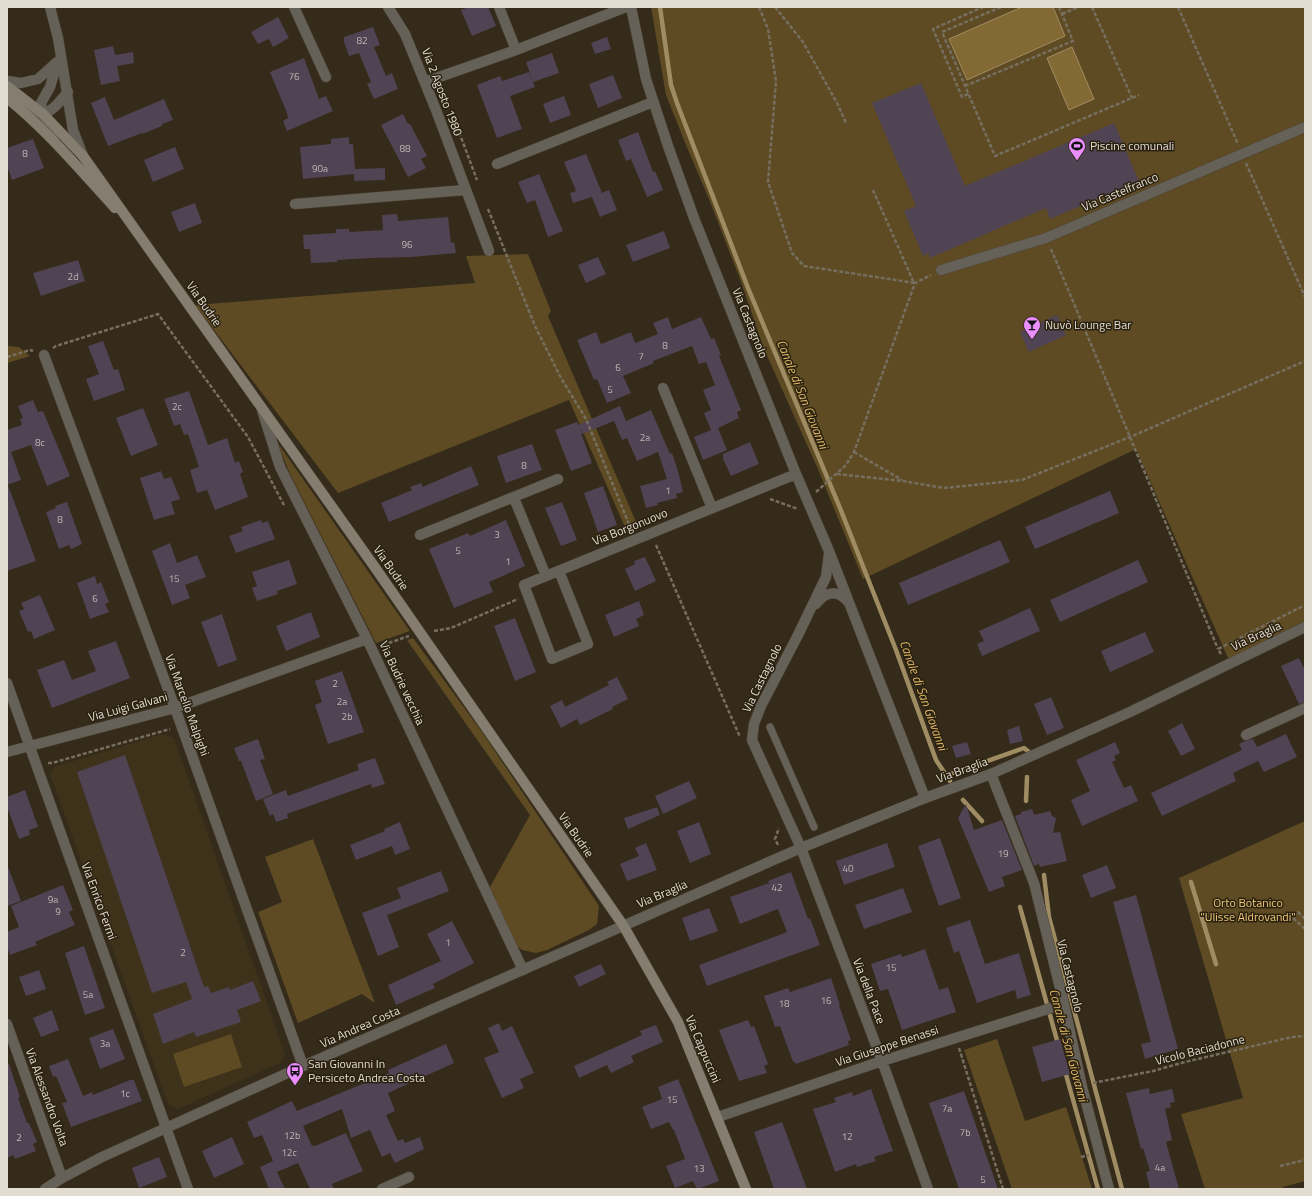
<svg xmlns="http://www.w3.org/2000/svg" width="1312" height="1196" viewBox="0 0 1312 1196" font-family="'Titillium Web',sans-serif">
<rect width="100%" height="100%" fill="#342b1a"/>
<path fill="#3e321a" d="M162,734L174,738L285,1054L282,1062L178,1109L168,1104L50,774L54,767Z"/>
<path fill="#5e4b23" d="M651,7H1305V632L1232,667L1136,449L863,579L817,467L764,349L740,279L709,199L686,145L666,95Z
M528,254L551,311L548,316L639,529L628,534L569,400L338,493L195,305L475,283L466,256Z
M7,346L19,347L30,356L7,363Z
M277,442L410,631L376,643L290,474Z
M413,638L482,732L599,906L597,924L589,930L547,950L536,953L522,950L515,944L489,889L530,815L407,640Z
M1305,821V1181L1283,1187V1189H1205L1181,1114L1243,1098L1179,878Z
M313,839L375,1003L362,994L298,1023L258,912L282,902L265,857Z
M231,1034L242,1067L184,1087L173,1054Z
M997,1039L1025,1121L1066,1107L1092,1189H1012L964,1050Z"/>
<path fill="#836933" stroke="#a08c62" d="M1022,7H1053L1065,36L967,80L949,39Z
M1072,47L1094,99L1069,110L1047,58Z"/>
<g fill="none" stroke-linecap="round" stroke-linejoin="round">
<path stroke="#a08c62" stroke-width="4.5" d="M660,7L671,85L677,103L748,288L840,508L896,650L936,760L950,781
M945,776L1024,748L1029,752
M963,800L982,821
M1026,801L1027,777
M1044,875L1049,917L1122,1189
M1191,882L1216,964
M1020,907L1058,1044
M1065,1071L1098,1189"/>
</g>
<path fill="#504353" d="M469,7H488L496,26L472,36L461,10Z
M278,17L289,38L273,47L269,39L258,44L251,32Z
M373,27L380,45L374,47L386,76L392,73L398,89L374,99L367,84L371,82L359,53L349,56L344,42V37Z
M607,37L611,49L595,54L591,43Z
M113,46L115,55L133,52L134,63L117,66L120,81L101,85L94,50Z
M552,53L559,73L533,82L526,62Z
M304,58L319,99L326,96L333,111L287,131L283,121L288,118L287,113L270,72Z
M529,72L535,87L510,96L522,129L497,138L477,85L500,76L502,81Z
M613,75L622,98L598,108L589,84Z
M921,83L965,186L1114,123L1139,181L1050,219L1046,208L930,258L928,253L923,256L904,211L916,206L872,103Z
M564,96L571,115L550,123L543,104Z
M105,97L114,120L164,99L173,120L162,124V126L142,134V133L108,146L91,103Z
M403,114L408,124H410L427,156L421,159L426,168L408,177L381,125Z
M638,132L653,172L655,171L663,190L647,197L631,159L626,161L618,140Z
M349,137V144H353L355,169L385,168V180L354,181V174L303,179L300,147L331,144V139Z
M33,139L44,168L12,180L7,166V148Z
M175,147L184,169L153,182L144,160Z
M586,154L602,193L609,190L617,210L600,217L592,197L573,203L570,193L576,191L564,162Z
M539,174L563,231L548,237L535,200L527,203L518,182Z
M195,203L202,223L179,232L171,212Z
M397,214L398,221L448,217L451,243L454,242L456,253L412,257L371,258L337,260V262L311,263L310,249H304L303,235L336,233V229H349V232L383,230L382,215Z
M664,231L670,248L633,262L626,245Z
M598,257L606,274L586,283L578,265Z
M78,260L85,281L41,296L33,273Z
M1057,315L1066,335L1029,352L1020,332Z
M668,317L672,329L701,317L711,339L714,338L721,355L719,356L741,410L737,412L739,418L718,428L727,450L703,460L694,437L711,430L704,413L711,410L703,390L715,385L706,362L699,364L692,346L653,361L654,363L623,376L631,393L607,403L597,379L594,380L577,340L596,332L601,344L631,332L635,343L658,334L653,323Z
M103,341L114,370L118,369L125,390L94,401L86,379L99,374L88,346Z
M189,391L208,445L227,438L235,463L239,461L243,472L240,474L248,497L215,510L207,490L197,493L190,470L199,467L188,434L184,435L180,424L174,426L164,399Z
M33,400L38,412L43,411L70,476L47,486L31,445L11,452L21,480L7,485V430L22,425L20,419L23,418L18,406Z
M620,406L626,421L651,410L670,454L672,453L678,471L683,492L676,494L677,498L657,503L658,505L646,508L640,486L667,479L658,452L637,461L627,438L622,440L614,421L582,434L578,425Z
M143,408L158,445L131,456L116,418Z
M577,422L592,463L571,471L555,430Z
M750,442L759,464L731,476L723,459V454Z
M532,444L542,470L506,483L497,456Z
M471,466L479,485L389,522L381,503L412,490L410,487L421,483L423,487L427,485Z
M161,471L164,479L171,477L180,499L171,502L175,514L154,520L140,478Z
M7,485H8L36,561L7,571Z
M603,486L617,525L598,532L584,493Z
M1110,491L1119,513L1035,549L1025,527Z
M67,502L82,544L71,549L69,545L59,549L46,512L56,508L55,506Z
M562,502L577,540L561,546L545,508Z
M261,520L262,523L268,521L275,539L236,553L229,536L243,531L241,527Z
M506,520L525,566L489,582L493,592L454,608L429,549L468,533L470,536Z
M1000,540L1010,562L908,605L899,583Z
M170,543L177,563L197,555L206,577L185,585L190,598L172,605L152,551Z
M645,557L656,581L635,591L625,569L635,564L634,561Z
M289,560L297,584L277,591L278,594L257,601L252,588L257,586L252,572Z
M1138,560L1148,582L1060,622L1050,600Z
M95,576L97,584L101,582L109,602L105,604L109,612L90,619L77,583Z
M40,595L55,630L34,639L31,631L28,632L19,611L24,609L21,603Z
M639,601L644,615L636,619L639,626L614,637L605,615Z
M1030,608L1040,631L982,656L977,644L984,641L979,631Z
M311,612L320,637L286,651L276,626Z
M222,614L237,660L218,667L201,622Z
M515,618L536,672L515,681L494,626Z
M1145,632L1154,652L1110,672L1101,651Z
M116,641L130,678L52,708L37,670L64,660L72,680L96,671L88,651Z
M1299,658L1305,670V702L1299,704L1281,666Z
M342,671L364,732L328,744L315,705L322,702L315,681Z
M617,677L628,699L612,707L613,709L580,725L577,719L561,728L550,706L562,700L565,707L609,685L607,682Z
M1051,697L1064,728L1047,735L1034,704Z
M1182,723L1195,749L1181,756L1168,731Z
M1019,726L1023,741L1010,744L1007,730Z
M1286,734L1297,757L1264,772L1258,761L1233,773L1236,781L1162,816L1151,793L1242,750L1239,744L1245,741L1253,739L1257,747Z
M258,739L265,759L260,760L273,794L256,801L241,761H239L234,748Z
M967,742L971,754L956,758L952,746Z
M1115,742L1120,753L1114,756L1116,760L1112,762L1124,788L1131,785L1138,801L1082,826L1071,800L1090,791L1076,760Z
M125,755L204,987L208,986L211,993L229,987L230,990L253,981L261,1001L237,1010L241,1022L196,1037L194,1032L163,1044L153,1014L192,999L186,982L152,993L77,772Z
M375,758L385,784L372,788L371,784L287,814L288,818L276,822L273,814L270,816L263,799L286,790L288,796L359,770L357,764Z
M689,781L697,798L663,814L655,796Z
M25,790L38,827L29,830L30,835L19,839L7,807V797Z
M966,804L974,830L1002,820L1022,870L1002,877L1005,886L989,892L958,818Z
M657,807L660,815L628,829L624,818Z
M1032,809L1034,815L1050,811L1052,816L1056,818L1053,833L1060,832L1067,861L1040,867L1039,864L1034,866L1015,816L1021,814V812Z
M400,822L410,849L395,855L392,846L356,860L350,845L385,831L384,829Z
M699,822L711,854L690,863L677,831Z
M940,838L961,898L939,906L918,846Z
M646,843L657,870L627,881L620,864L639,856L635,848Z
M887,843L895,867L844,885L836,861Z
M1107,865L1116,888L1091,898L1082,875Z
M7,867H8L21,901L7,906Z
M441,871L449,891L387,915L399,947L378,956L362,913L401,898L397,888Z
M791,872L808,919L810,918L820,945L707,986L699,965L787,932L778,909L740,924L730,897L769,883L768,881Z
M63,885L73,910L69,912L75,925L35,942L37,945L10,955L7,947V932L19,927L11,906Z
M903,888L912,912L864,929L855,905Z
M1136,895L1178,1049L1145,1059L1141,1044L1151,1042L1113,902Z
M709,908L718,931L690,941L682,918Z
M970,920L985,964L1019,953L1031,995L1017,999L1015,990L977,1003L959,951L954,953L946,928Z
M452,921L474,963L433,984L435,988L396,1005L388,985L441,961L427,934Z
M84,946L105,1008L85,1015L65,953Z
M925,949L939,990L948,987L956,1012L902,1030L888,989L880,991L871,964L901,954L902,957Z
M601,964L606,974L579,987L574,976Z
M39,970L46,989L26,996L19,977Z
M831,978L840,1005H839L851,1040L848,1041L849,1045L796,1064L795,1062H793L780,1026L775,1027L764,996L788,988L790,992Z
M52,1010L59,1030L41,1037L33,1018Z
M748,1020L751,1027L754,1026L768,1064L764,1066L767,1073L739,1081L719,1030Z
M499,1023L502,1031L512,1026L534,1073L520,1079L524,1088L502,1098L484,1058L499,1052L488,1028Z
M656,1025L663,1042L631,1056L634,1062L611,1073L607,1065L579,1078L574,1066L642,1035L640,1031Z
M113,1029L125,1059L100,1069L89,1038Z
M1060,1039L1070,1074L1042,1082L1032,1047Z
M446,1044L454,1063L388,1093L395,1111L386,1115L398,1141L403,1139L405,1143L420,1137L424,1149L395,1163L390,1153L382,1157L370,1130L351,1138L342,1109L303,1126L312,1146L315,1145V1146L346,1133L363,1171L332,1184L334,1189H310L298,1163L277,1172L285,1189H269L260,1167L273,1161L262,1135L254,1138L247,1122L292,1101L297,1111L389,1073L388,1070Z
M68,1059L83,1096L92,1092L93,1095L130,1080H134L142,1101L71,1127L62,1103L67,1102L56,1076L53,1077L49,1066Z
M7,1064H9L20,1097L18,1098L27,1123H29L37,1142L33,1144L36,1151L15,1159L13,1155L7,1158Z
M678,1079L719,1181L698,1189H697L693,1181L675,1188L666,1166L685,1159L674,1130H673L669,1122L651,1129L642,1107L662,1099L658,1087Z
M1149,1088L1150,1094L1172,1089L1175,1102L1170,1103L1171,1107L1165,1109L1172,1140L1166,1142L1179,1189H1150L1146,1172L1150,1171L1143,1148L1141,1149L1126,1093Z
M871,1089L893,1151L874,1157L876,1161L857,1167L856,1164L835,1172L813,1109L836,1102L834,1098L852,1092L853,1096Z
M964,1091L998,1189H959L929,1103Z
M782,1122L807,1189H774L754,1132Z
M232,1137L244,1164L214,1178L202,1151Z
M159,1157L167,1177L139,1188L132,1168Z"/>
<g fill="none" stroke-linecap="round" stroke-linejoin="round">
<defs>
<path id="service" d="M770,727L814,827"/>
<path id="minor" d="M50,7L58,38L73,130L83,156
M294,7L326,77
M388,7L405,34L436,110L489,251
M499,7L516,50
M631,7L646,79L668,146L694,218L796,474L829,551L925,798
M7,81L21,83L38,79L57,62
M425,82L516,50L626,7
M19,107C47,119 49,114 68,92
M53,138L45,125L41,103L50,87L57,64
M497,164L653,102
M295,204L465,190
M941,270L1046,238L1305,127
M44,355L175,708L303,1066
M663,388L712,508
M262,410L280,467L367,639L523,970
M514,498L546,576
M420,535L558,479
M829,553L826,577L798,635L761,706L754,724L752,740L801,848L882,1061L928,1189
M559,571L588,644L552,659L524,585L796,474
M816,604C826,591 838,589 849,603
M7,683L188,1189
M1246,735L1305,708
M7,752L175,708L367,639
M991,774L1034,883L1064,1004L1082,1087L1109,1189
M7,1024L62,1178
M718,1117L882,1061L1064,1004
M382,1189L409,1177"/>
<path id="tertiary" d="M45,1189L62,1178L102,1157L303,1066L801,848L925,798L991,774L1130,712L1305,627"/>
<path id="secondary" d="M7,86L43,114L83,156L374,566L623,925L678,1022L746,1189
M7,98C47,130 80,170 115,208"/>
</defs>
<use href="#service" stroke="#504737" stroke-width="8"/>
<use href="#minor" stroke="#504737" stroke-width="11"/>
<use href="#tertiary" stroke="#504737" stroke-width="11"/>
<use href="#secondary" stroke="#504737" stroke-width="11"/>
<path stroke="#766e5f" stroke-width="2.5" stroke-dasharray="4 2" stroke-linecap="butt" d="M759,7L768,29L776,81L768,182L792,253L804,266L915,283
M775,7L803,42L838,105L846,123
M1001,7L942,32L995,156L1139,95
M1092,7L1132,98
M1178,7L1238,144
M1062,14L1079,7
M965,86L1073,41L1059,7
M968,94L962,97L933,29L983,7
M455,121L477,180
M1246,163L1305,297
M873,190L914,283
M488,209L535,326L561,378L586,419L631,529
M1051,249L1130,437L1218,649
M53,348L56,346L158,314L248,437L285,507
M7,357L30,350L33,351
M854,452L902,480
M837,474L903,481L944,488L1022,480L1130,437L1305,361
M816,492L846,465L854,452L915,283L931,275
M770,499L798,509
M656,545L740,737
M434,631L451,628L518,599
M383,645L409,636
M1221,654L1218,649L1305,605
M48,763H52L170,729
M778,845L775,839L779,828
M1305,919L1298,912L1293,918L1305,929
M959,1048L1003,1189
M1093,1083L1153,1071L1185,1062L1292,1037L1305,1036
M1081,1157L1089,1155
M1280,1166L1305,1160"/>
<use href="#service" stroke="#656158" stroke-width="7"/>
<use href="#minor" stroke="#656158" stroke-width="10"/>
<use href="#tertiary" stroke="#656158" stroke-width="10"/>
<use href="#secondary" stroke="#857e70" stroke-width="10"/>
</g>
<defs>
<symbol id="stadium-pin" viewBox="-11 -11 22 30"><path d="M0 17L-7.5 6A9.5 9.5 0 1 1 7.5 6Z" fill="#ea8dfd" stroke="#2a2110"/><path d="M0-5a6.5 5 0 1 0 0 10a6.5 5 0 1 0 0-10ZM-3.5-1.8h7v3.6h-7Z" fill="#111"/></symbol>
<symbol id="bar-pin" viewBox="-11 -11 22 30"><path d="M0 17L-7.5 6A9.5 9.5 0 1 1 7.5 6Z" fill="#ea8dfd" stroke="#2a2110"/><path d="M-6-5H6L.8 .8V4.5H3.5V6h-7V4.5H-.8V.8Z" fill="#111"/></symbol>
<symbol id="bus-pin" viewBox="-11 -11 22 30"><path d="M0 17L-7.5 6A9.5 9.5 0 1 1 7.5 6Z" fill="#ea8dfd" stroke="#2a2110"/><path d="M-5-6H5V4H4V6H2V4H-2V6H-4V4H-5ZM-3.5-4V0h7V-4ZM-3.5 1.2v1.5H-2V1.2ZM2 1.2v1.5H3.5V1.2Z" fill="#111"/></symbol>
</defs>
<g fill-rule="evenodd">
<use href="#stadium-pin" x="1067" y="136" width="20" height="27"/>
<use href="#bar-pin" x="1022" y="315" width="20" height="27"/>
<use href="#bus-pin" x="285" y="1061" width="20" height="27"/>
</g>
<g text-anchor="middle" stroke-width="3" stroke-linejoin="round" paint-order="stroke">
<g font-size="10" fill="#beb6b2">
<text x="362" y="44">82</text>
<text x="294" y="80">76</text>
<text x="405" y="152">88</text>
<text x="25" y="157">8</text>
<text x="320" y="172">90a</text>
<text x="407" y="248">96</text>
<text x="73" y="280">2d</text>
<text x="665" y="349">8</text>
<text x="641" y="360">7</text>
<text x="618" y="371">6</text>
<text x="610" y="393">5</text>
<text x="177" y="410">2c</text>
<text x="645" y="441">2a</text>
<text x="40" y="446">8c</text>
<text x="524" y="469">8</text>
<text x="668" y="494">1</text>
<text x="60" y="523">8</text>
<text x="497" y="538">3</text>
<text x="458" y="554">5</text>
<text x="508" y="565">1</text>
<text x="174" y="582">15</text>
<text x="95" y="602">6</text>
<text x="335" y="687">2</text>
<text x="342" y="705">2a</text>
<text x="347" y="720">2b</text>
<text x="1003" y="857">19</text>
<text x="848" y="872">40</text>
<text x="777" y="891">42</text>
<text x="53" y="903">9a</text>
<text x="58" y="915">9</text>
<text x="448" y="946">1</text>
<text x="183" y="956">2</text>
<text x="891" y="971">15</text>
<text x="88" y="998">5a</text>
<text x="826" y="1004">16</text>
<text x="784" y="1007">18</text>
<text x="105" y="1047">3a</text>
<text x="125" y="1097">1c</text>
<text x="672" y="1103">15</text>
<text x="947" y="1112">7a</text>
<text x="965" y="1136">7b</text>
<text x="292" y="1139">12b</text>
<text x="847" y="1140">12</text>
<text x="19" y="1141">2</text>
<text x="289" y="1156">12c</text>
<text x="1160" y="1171">4a</text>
<text x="699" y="1172">13</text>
<text x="983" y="1183">5</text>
</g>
<g font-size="12" fill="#e2dcd1" stroke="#2a2110">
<text transform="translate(442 92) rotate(69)" y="4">Via 2 Agosto 1980</text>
<text transform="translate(1120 192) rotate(-23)" y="4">Via Castelfranco</text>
<text transform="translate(204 304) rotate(55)" y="4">Via Budrie</text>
<text transform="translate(750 323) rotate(68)" y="4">Via Castagnolo</text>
<text transform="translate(630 527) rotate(-22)" y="4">Via Borgonuovo</text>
<text transform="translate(391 568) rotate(55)" y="4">Via Budrie</text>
<text transform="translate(1256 636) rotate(-25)" y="4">Via Braglia</text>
<text transform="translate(762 678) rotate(-64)" y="4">Via Castagnolo</text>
<text transform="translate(402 683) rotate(65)" y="4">Via Budrie vecchia</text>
<text transform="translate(187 705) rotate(70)" y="4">Via Marcello Malpighi</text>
<text transform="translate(128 707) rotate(-15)" y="4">Via Luigi Galvani</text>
<text transform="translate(962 770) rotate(-20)" y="4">Via Braglia</text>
<text transform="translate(576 835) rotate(55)" y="4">Via Budrie</text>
<text transform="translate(662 894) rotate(-23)" y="4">Via Braglia</text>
<text transform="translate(99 901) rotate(70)" y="4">Via Enrico Fermi</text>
<text transform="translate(1070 976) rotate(76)" y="4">Via Castagnolo</text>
<text transform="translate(869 991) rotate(69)" y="4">Via della Pace</text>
<text transform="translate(360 1027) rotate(-24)" y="4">Via Andrea Costa</text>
<text transform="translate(887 1046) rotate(-18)" y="4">Via Giuseppe Benassi</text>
<text transform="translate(703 1049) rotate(67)" y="4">Via Cappuccini</text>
<text transform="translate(1200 1050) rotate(-14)" y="4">Vicolo Baciadonne</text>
<text transform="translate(47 1097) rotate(70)" y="4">Via Alessandro Volta</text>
</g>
<g font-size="12" fill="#e2dcd1" stroke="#2a2110" text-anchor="start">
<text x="1090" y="150">Piscine comunali</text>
<text x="1045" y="329">Nuvò Lounge Bar</text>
<text x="308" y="1068">San Giovanni In<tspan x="308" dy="14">Persiceto Andrea Costa</tspan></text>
</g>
<g font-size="12" fill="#efc777" stroke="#2a2110">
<text x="1248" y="907">Orto Botanico<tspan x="1248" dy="14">"Ulisse Aldrovandi"</tspan></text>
</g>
<g font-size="13" font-style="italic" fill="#e1b969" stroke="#2a2110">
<text transform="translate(803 394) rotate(68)" y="5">Canale di San Giovanni</text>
<text transform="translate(924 695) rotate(70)" y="5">Canale di San Giovanni</text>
<text transform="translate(1069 1045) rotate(75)" y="5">Canale di San Giovanni</text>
</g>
</g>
<rect width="1312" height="1196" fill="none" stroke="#e2dcd1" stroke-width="16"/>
</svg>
